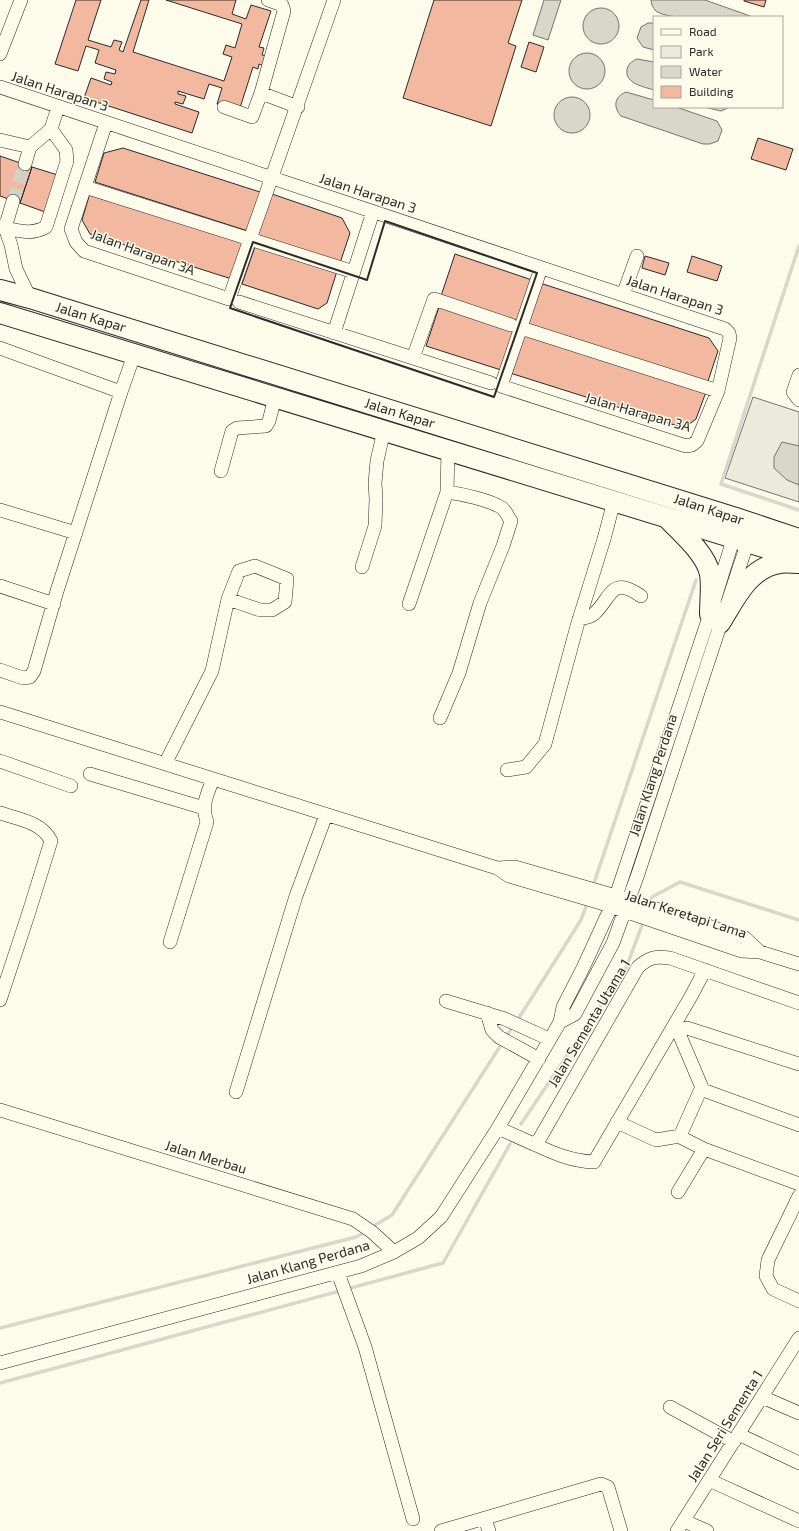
<svg xmlns="http://www.w3.org/2000/svg" width="799" height="1531" viewBox="0 0 799 1531" font-family="'Exo 2',sans-serif">
<rect width="100%" height="100%" fill="#fdfbea"/>
<path fill="#ecebdb" stroke="#74746e" d="M753,397L799,412V502L725,478Z"/>
<path fill="#d8d7c9" stroke="#74746e" d="M544,0H561L548,40L533,35Z
M651,0H705L753,17C734,17 670,22 656,11C653,8 651,4 651,0Z
M583 26a18 18 0 1 1 36 0a18 18 0 1 1-36 0Z
M648,23H654V50L643,47L637,38L641,27Z
M569 71a18 18 0 1 1 36 0a18 18 0 1 1-36 0Z
M637,59L654,62V90C645,87 625,84 627,70C628,64 632,61 637,59Z
M626,92L654,100V107H676L717,121L722,130L718,141L710,144H703L621,116C613,107 614,97 626,92Z
M554 115a18 18 0 1 1 36 0a18 18 0 1 1-36 0Z
M704,107H730L721,111Z
M782,442L799,446V485L787,480L774,468V457Z"/>
<g fill="none" stroke-linecap="round" stroke-linejoin="round">
<path stroke="#d8d7c9" stroke-width="3.5" d="M799,246L721,484L799,510
M593,886L696,580
M649,905L652,897L680,882L799,920
M517,1021L581,920L588,901
M521,1124L626,968L644,920
M372,1227L392,1215L513,1026
M0,1328L356,1237L365,1232
M0,1383L443,1263L510,1144"/>
</g>
<path fill="#f2b8a0" stroke="#2b2b2b" d="M76,0H101L88,40L111,47L114,40L122,42L119,50L123,52L141,0H149L133,52L224,81L232,57L223,54L226,45L235,48L242,24L166,0H236L232,14L246,19L251,5L271,11L259,47L264,48L262,55L267,56L264,66L259,64L258,69L253,67L239,111L217,104L222,88L209,84L204,99L178,91V94L186,96L183,104L175,102V104L199,112L192,133L84,98L91,78L111,85L112,82L104,79L106,72L115,74L116,70L95,63L99,50L86,46L78,71L55,64Z
M434,0H522L508,43L516,46L491,126L403,98Z
M744,0H766L764,7L744,1Z
M529,42L544,47L536,72L521,67Z
M758,138L793,149L786,170L751,159Z
M123,148L263,193L251,232L95,182L104,153Z
M0,156L32,167L20,203L0,196Z
M32,167L61,176L48,213L20,203Z
M90,193L249,242L235,280L90,234L82,220Z
M272,194L342,218L350,233L340,263L258,235Z
M256,244L337,271L327,303L318,309L242,284Z
M455,254L532,280L518,321L441,296Z
M645,256L669,263L665,275L642,268Z
M692,256L722,266L717,281L687,272Z
M540,283L709,338L718,351L707,384L527,324Z
M440,304L515,329L501,370L426,346Z
M524,331L706,392L696,419L684,428L510,373Z"/>
<g fill="none" stroke-linecap="round" stroke-linejoin="round">
<path stroke="#d3d1c4" stroke-width="13" stroke-dasharray="13 6" stroke-linecap="butt" d="M13,201L25,164"/>
<defs>
<path id="minor" d="M268,0L282,5L284,11L261,93L298,107
M0,54L21,0
M0,87L725,329L729,333L730,338L718,391L697,441L692,445L686,446L501,386L541,268
M224,107L252,117L261,93
M106,123L71,229L76,242L84,251L229,299L334,0
M0,140L30,147L51,129
M25,164L30,147
M85,187L354,272
M0,226L5,228L13,201
M623,295L637,256
M30,298L16,269L11,245L5,228C21,231 31,235 46,227L67,161L66,150L51,129L58,107
M239,302L491,383
M521,328L718,391
M334,333L373,212
M0,348L121,392
M413,358L434,299L511,325
M799,375L793,392L799,400
M221,471L232,431L237,428L266,426L269,421L275,397
M0,510L76,533
M362,567L375,526L376,499L375,483L377,461L384,430
M0,586L54,604
M409,604L447,492L448,450
M579,619C584,618 591,617 594,614C612,597 611,575 641,596
M0,670L23,678L30,677L34,671L57,591L121,392L134,355
M0,712L497,868L509,876L601,903L742,951L760,952L799,964
M440,718L459,673L480,603L503,546L511,521C508,517 506,511 502,508C490,500 462,494 447,492
M0,761L71,786
M165,764L212,671L228,599L239,571L255,566L287,579L285,602L272,610H260L228,599
M507,770L526,767L545,744L577,626L604,539L614,501
M90,774L204,808
M0,813C18,819 42,822 51,841L29,912L0,1000
M497,868L515,867L616,896L745,938L760,952
M170,942L207,822C201,805 207,795 213,779
M446,1001L505,1019L549,1039
M487,1013L492,1030L499,1037L539,1059
M560,1022L575,1014L613,943L638,874L750,535
M703,1090L680,1036L682,1030L687,1028L799,1064
M236,1092L296,896L326,815
M0,1110L353,1219L372,1232L394,1252
M617,1122L656,1140L680,1136
M799,1125L703,1090L700,1091L680,1136L682,1138L704,1149L799,1184
M498,1128L536,1145L638,967C650,957 655,956 670,958L799,1003
M536,1145C555,1154 572,1161 594,1162L690,998L705,970
M678,1192L704,1149
M799,1196L768,1260L766,1276L773,1289L799,1301
M338,1273L365,1347L413,1519
M0,1363L361,1266L394,1252L418,1238L441,1217L498,1128L560,1022L563,1007L583,968L616,896L710,614L736,530
M762,1397L799,1413
M670,1407L734,1442
M738,1434L799,1463
M709,1480L799,1521
M485,1519L489,1531
M684,1521L707,1531
M441,1531L601,1484L608,1487L621,1531
M677,1531L799,1338"/>
<path id="highway" d="M0,290L30,298L736,518L799,539
M0,313C266,395 533,474 799,558
M667,518C681,532 706,554 710,574C712,586 710,601 710,614
M720,623C735,599 749,567 780,563C786,562 793,563 799,563"/>
</defs>
<use href="#minor" stroke="#2b2b2b" stroke-width="14"/>
<use href="#highway" stroke="#2b2b2b" stroke-width="22"/>
<use href="#minor" stroke="#fdfbea" stroke-width="13"/>
<use href="#highway" stroke="#fdfbea" stroke-width="20"/>
<path stroke="#2b2b2b" stroke-width="2" d="M385,221L537,273L494,397L230,308L253,242L367,280Z"/>
</g>
<g text-anchor="middle" stroke-width="3" stroke-linejoin="round" paint-order="stroke">
<g font-size="14" fill="#2b2b2b" stroke="#fdfbea">
<text transform="translate(60 91) rotate(18)" y="5">Jalan Harapan 3</text>
<text transform="translate(368 193) rotate(18)" y="5">Jalan Harapan 3</text>
<text transform="translate(143 252) rotate(20)" y="5">Jalan Harapan 3A</text>
<text transform="translate(675 295) rotate(18)" y="5">Jalan Harapan 3</text>
<text transform="translate(91 317) rotate(17)" y="5">Jalan Kapar</text>
<text transform="translate(638 412) rotate(16)" y="5">Jalan Harapan 3A</text>
<text transform="translate(400 413) rotate(17)" y="5">Jalan Kapar</text>
<text transform="translate(709 509) rotate(18)" y="5">Jalan Kapar</text>
<text transform="translate(653 775) rotate(-72)" y="5">Jalan Klang Perdana</text>
<text transform="translate(686 914) rotate(18)" y="5">Jalan Keretapi Lama</text>
<text transform="translate(589 1023) rotate(-59)" y="5">Jalan Sementa Utama 1</text>
<text transform="translate(206 1157) rotate(17)" y="5">Jalan Merbau</text>
<text transform="translate(308 1262) rotate(-16)" y="5">Jalan Klang Perdana</text>
<text transform="translate(725 1426) rotate(-58)" y="5">Jalan Seri Sementa 1</text>
</g>
</g>
<rect x="653" y="16" width="130" height="92" fill="#fdfbea" stroke="#a9a89e"/>
<rect x="661" y="29" width="20" height="6" fill="#fdfbea" stroke="#a9a89e"/>
<text x="689" y="36" font-size="12" fill="#2b2b2b">Road</text>
<rect x="661" y="46" width="20" height="12" fill="#ecebdb" stroke="#a9a89e"/>
<text x="689" y="56" font-size="12" fill="#2b2b2b">Park</text>
<rect x="661" y="66" width="20" height="12" fill="#d8d7c9" stroke="#a9a89e"/>
<text x="689" y="76" font-size="12" fill="#2b2b2b">Water</text>
<rect x="661" y="86" width="20" height="12" fill="#f2b8a0" stroke="#a9a89e"/>
<text x="689" y="96" font-size="12" fill="#2b2b2b">Building</text>
</svg>
